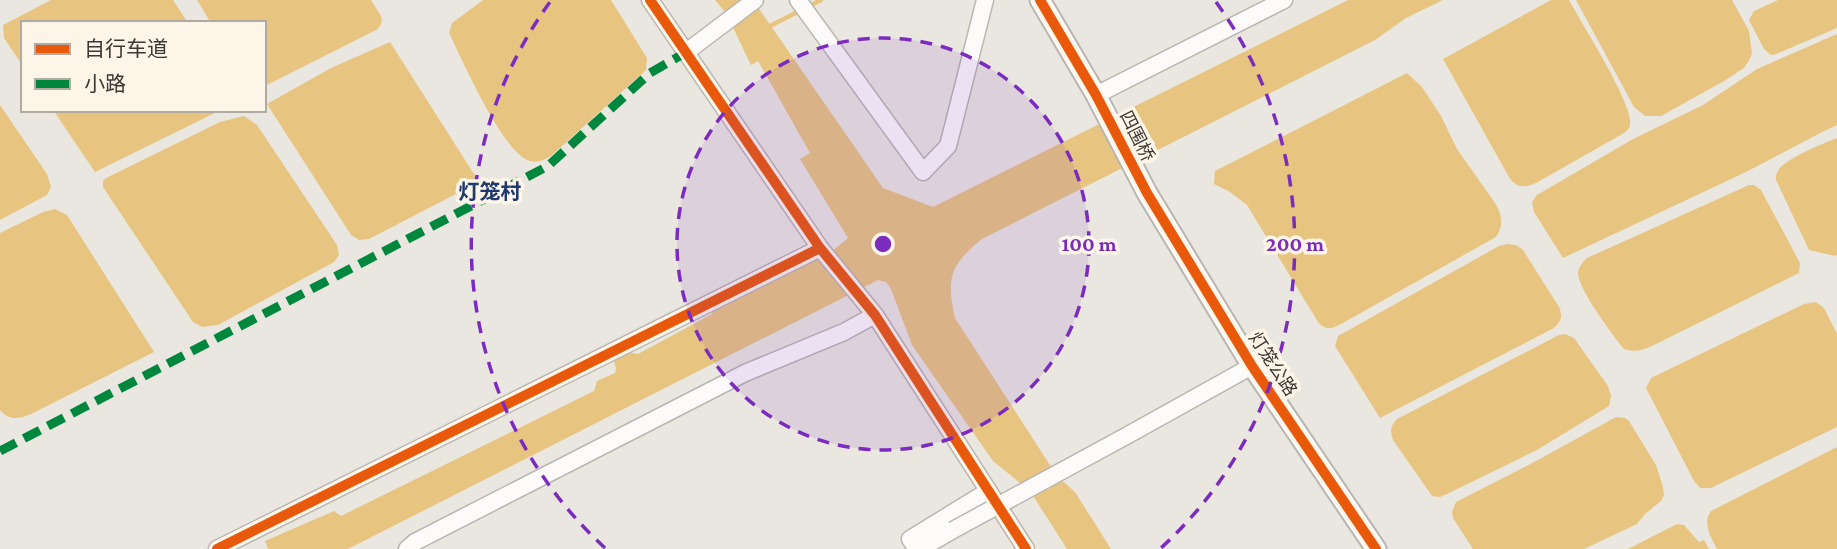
<svg xmlns="http://www.w3.org/2000/svg" width="1837" height="549" viewBox="0 0 1837 549" font-family="'Crimson Pro','Noto Sans SC',serif">
<rect width="100%" height="100%" fill="#eae7e0"/>
<path fill="#e7c580" d="M51,0H173L188,23H23V66L4,38L3,25Z
M197,0H371L381,16L382,22L378,29L267,85L264,84V23H211Z
M483,0H611L647,58L646,70L551,156C544,160 538,163 530,161C503,154 462,59 449,33L452,23Z
M715,0H753L883,188L933,207L1348,0H1443L1406,18L1375,40L982,239C950,265 946,278 955,318L1057,476L1075,492L1111,549H1067L1030,491L993,461L912,345L891,289L886,282L878,280L348,549H268L265,541L334,511L341,516L594,391L597,381L615,373L616,368L611,351L626,347L632,353L638,354L712,314L713,306L830,253L848,238L800,159L810,153L758,61L751,65L726,13Z
M1551,0H1569C1580,21 1634,105 1630,124C1630,129 1627,130 1624,133L1536,183C1524,188 1516,188 1509,177L1443,59Z
M1576,0H1732L1749,31L1752,54L1748,62L1744,68L1724,81L1661,116H1645L1634,107Z
M1778,0H1837V28L1776,54L1771,55L1764,49L1749,20L1754,11Z
M1837,34V125L1824,131L1746,172L1563,258L1534,212L1532,202L1537,195L1633,139L1703,105L1757,69Z
M390,42L479,182L369,239L359,240L351,235L267,104L331,68Z
M1407,73L1422,87L1441,116L1457,149L1495,203C1502,215 1504,225 1496,237L1341,324C1332,329 1326,331 1318,322L1247,205L1230,192L1214,184L1215,171Z
M0,105L47,174L51,187L47,195L0,220Z
M53,110H221L95,172Z
M244,116L257,125L337,245L339,255L334,262L218,325L202,327L193,322L103,187V181L106,178L220,122Z
M1837,138V255L1835,256L1809,250L1776,180C1776,175 1776,174 1779,169C1789,157 1822,144 1837,138Z
M1749,185H1754L1761,190L1800,263L1799,273L1650,347C1641,351 1634,352 1624,349C1614,337 1576,286 1578,272C1579,266 1583,262 1587,258Z
M55,209L67,215L154,352L31,414C19,419 9,421 0,410V233L43,212Z
M1508,244L1516,245L1523,250L1559,307C1563,317 1561,321 1554,328L1380,418L1335,346L1338,336L1499,246Z
M1816,302L1824,308L1837,334V427L1711,488H1700L1694,481L1646,388L1651,378L1804,304Z
M1565,334L1574,338L1608,386L1611,396L1609,406L1537,450L1447,494L1440,497L1432,496L1393,440C1390,431 1390,426 1397,419L1559,335Z
M1616,417L1625,418L1629,421L1656,465L1663,487L1664,495L1661,501L1645,514L1637,524L1584,549H1473L1453,518L1452,512L1456,502L1536,461Z
M1837,447V549H1717C1711,537 1702,523 1711,511Z
M1677,524L1684,525L1699,542L1704,540L1709,549H1628Z"/>
<g fill="none" stroke-linecap="round" stroke-linejoin="round">
<path stroke="#e7c580" stroke-width="4.5" d="M766,28L821,0"/>
<defs>
<path id="minor" d="M650,0L820,248L875,315L1026,549
M798,0L923,172L948,146L985,0
M685,53L755,0
M1096,95L1284,0
M1128,435L1252,366
M217,549L820,248
M407,549L415,542L745,373L844,332L875,315
M917,549L910,539L988,491
M920,549L953,530"/>
<path id="tertiary" d="M1040,0L1096,95L1147,193L1252,366L1376,549"/>
</defs>
<use href="#minor" stroke="#b9b6b1" stroke-width="19"/>
<use href="#tertiary" stroke="#b9b6b1" stroke-width="23"/>
<use href="#minor" stroke="#fcfbfa" stroke-width="16"/>
<use href="#tertiary" stroke="#fcfbfa" stroke-width="19"/>
<defs>
<path id="minor-bridge" d="M953,530L1128,435"/>
</defs>
<use href="#minor-bridge" stroke="#b9b6b1" stroke-width="19" stroke-linecap="butt"/>
<use href="#minor-bridge" stroke="#fcfbfa" stroke-width="16"/>
<path stroke="#00873e" stroke-width="9" stroke-dasharray="18 9" stroke-linecap="butt" d="M0,451L548,166L650,73L685,53"/>
<defs>
<path id="cycleway" d="M650,0L820,248L875,315L1026,549
M1040,0L1096,95L1147,193L1252,366L1376,549
M217,549L820,248"/>
</defs>
<use href="#cycleway" stroke="#fdf5e8" stroke-width="15"/>
<use href="#cycleway" stroke="#e8590c" stroke-width="10"/>
</g>
<circle cx="883" cy="244" r="206" fill="#7b2cbf" fill-opacity=".12"/>
<g fill="none" stroke="#7b2cbf" stroke-width="3.5" stroke-dasharray="12 9">
<circle cx="883" cy="244" r="206"/>
<path d="M605 548A412 412 0 0 1 550 2M1216 2A412 412 0 0 1 1161 548"/>
</g>
<g text-anchor="middle" stroke-width="7" stroke-linejoin="round" paint-order="stroke">
<g font-size="18" fill="#3c3934" stroke="#fdf5e8">
<text transform="translate(1137 136) rotate(63)" y="6">四围桥</text>
<text transform="translate(1273 364) rotate(57)" y="6">灯笼公路</text>
</g>
<g font-size="21" font-weight="bold" fill="#1f3a71" stroke="#fdf5e8">
<text x="490" y="199">灯笼村</text>
</g>
</g>
<circle cx="883" cy="244" r="10" fill="#7b2cbf" stroke="#fdf5e8" stroke-width="3.5"/>
<g font-size="21" text-anchor="middle" font-weight="bold" fill="#7b2cbf" stroke="#fdf5e8" stroke-width="7" stroke-linejoin="round" paint-order="stroke">
<text x="1089" y="251">100 m</text>
<text x="1295" y="251">200 m</text>
</g>
<rect x="21" y="21" width="245" height="91" fill="#fdf5e8" stroke="#b0aaa0" stroke-width="2"/>
<rect x="35" y="44" width="35" height="10" fill="#e8590c" stroke="#b0aaa0" stroke-width="2"/>
<text x="84" y="56" font-size="21" fill="#3c3934">自行车道</text>
<rect x="35" y="79" width="35" height="10" fill="#00873e" stroke="#b0aaa0" stroke-width="2"/>
<text x="84" y="91" font-size="21" fill="#3c3934">小路</text>
</svg>
